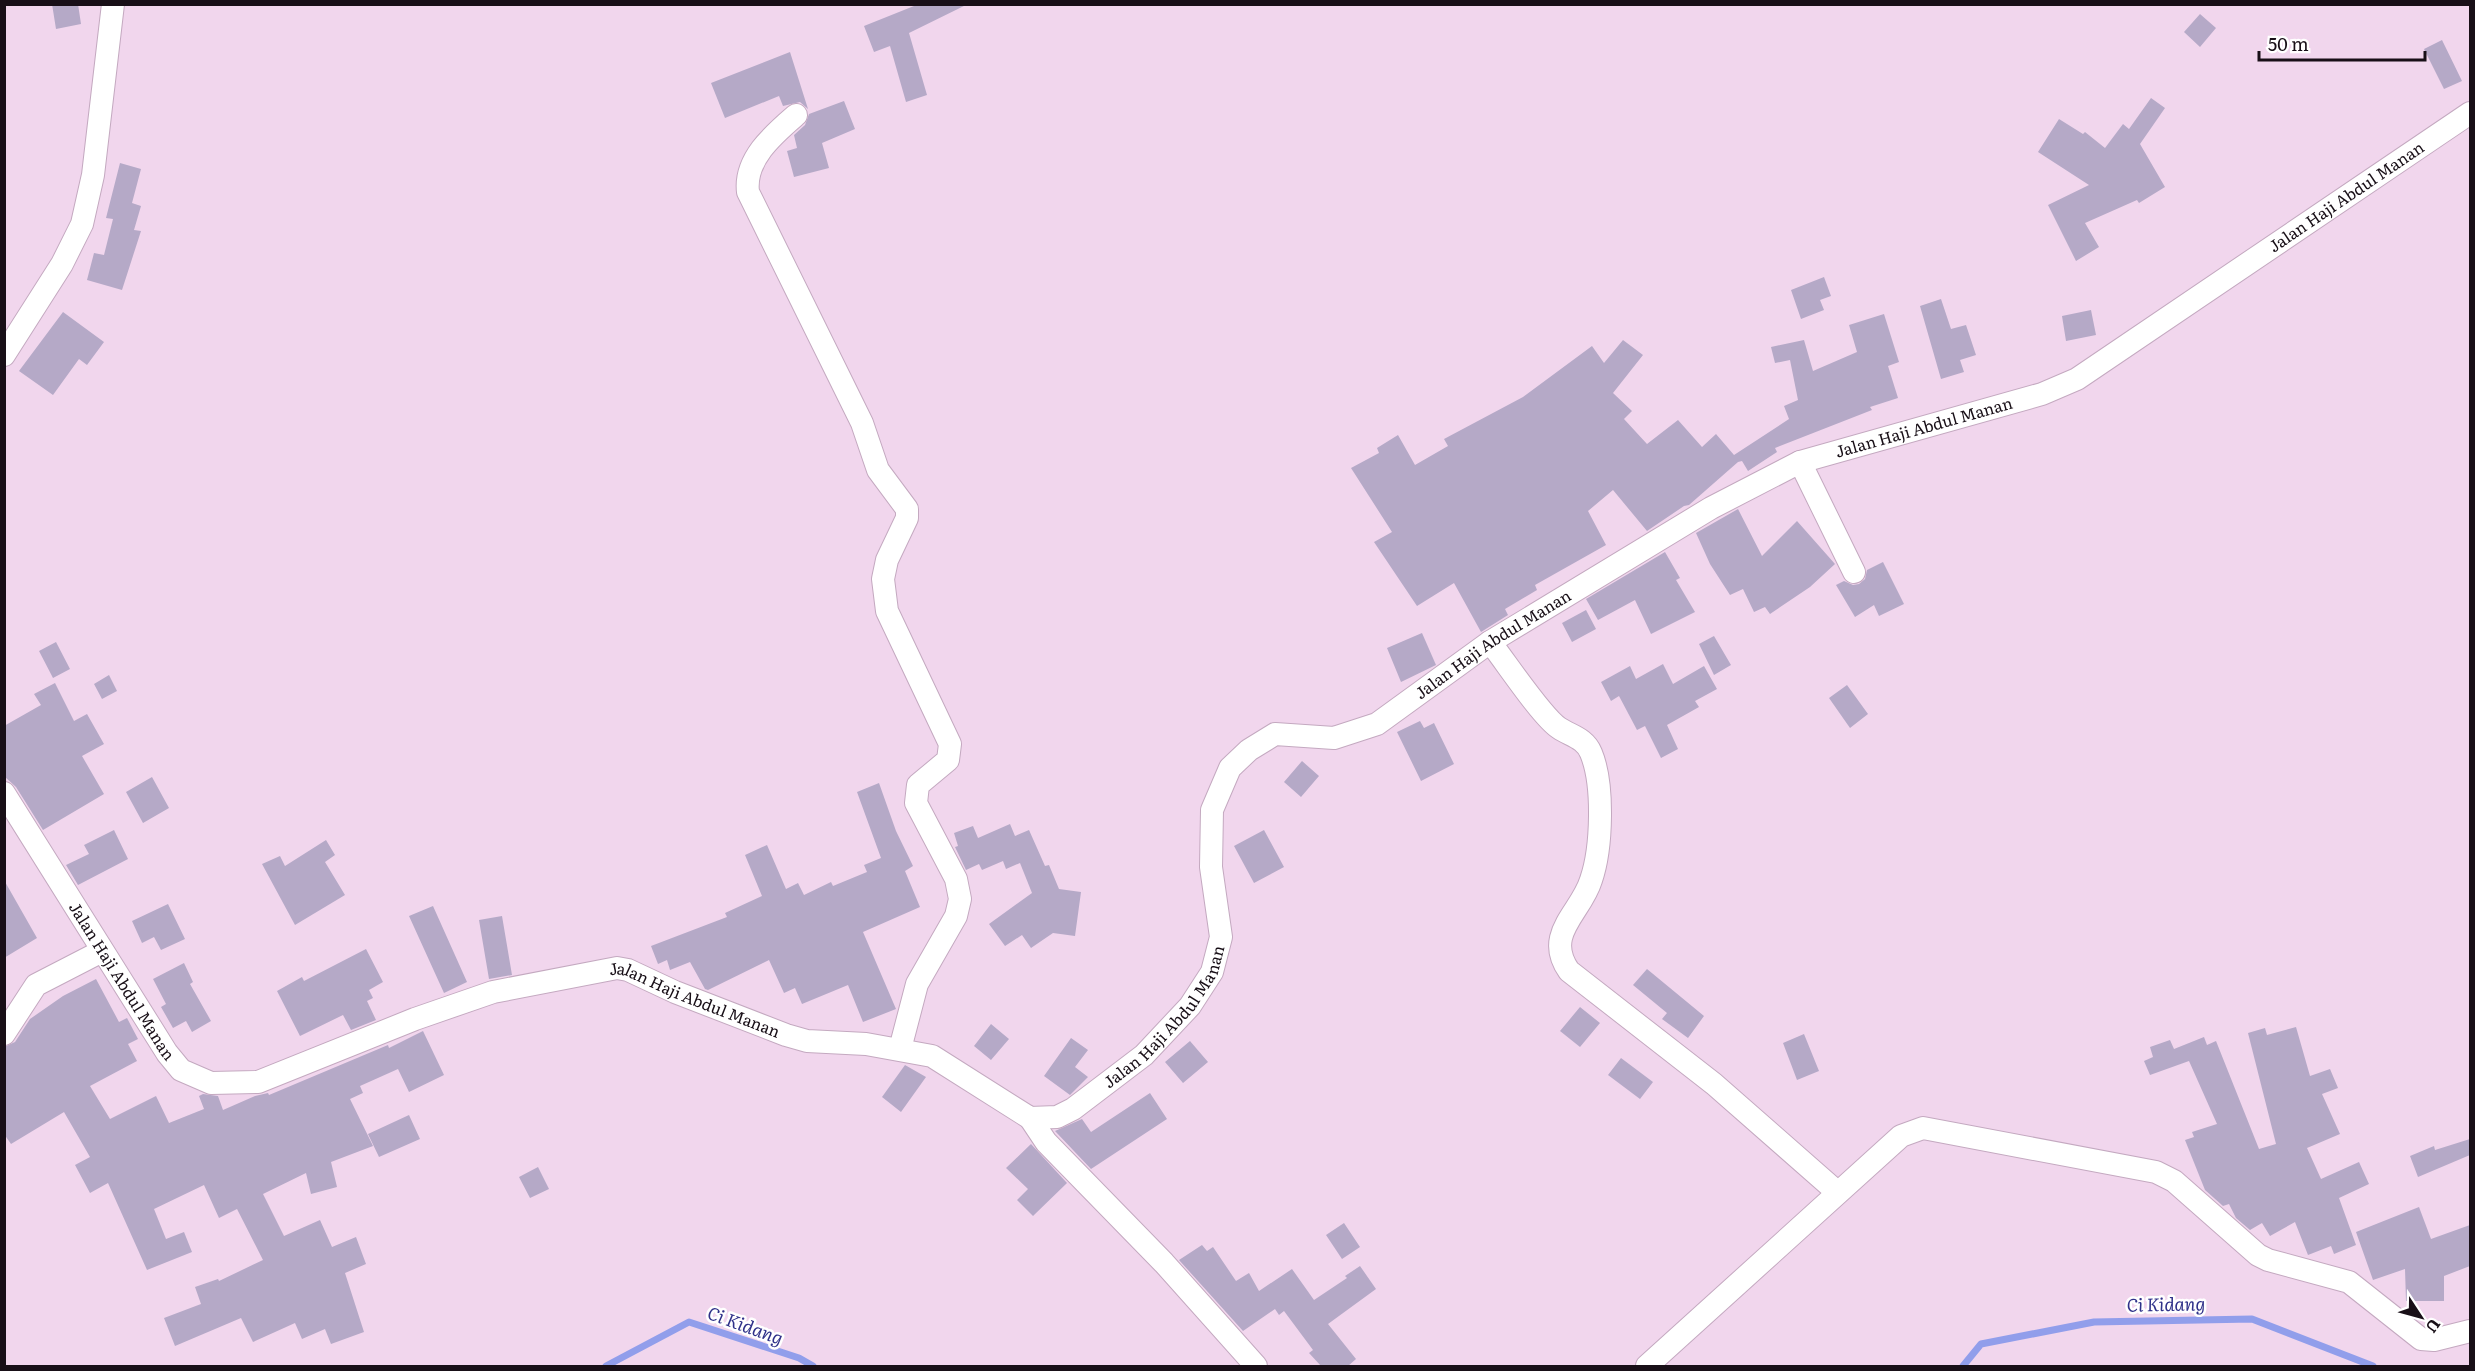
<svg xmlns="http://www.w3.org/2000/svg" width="2475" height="1371" viewBox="0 0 2475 1371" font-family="Literata,serif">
<rect width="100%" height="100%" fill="#f1d6ed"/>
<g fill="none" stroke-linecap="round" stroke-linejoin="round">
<path stroke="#919eeb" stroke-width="7" d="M606,1366L689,1322L799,1358L813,1366
M1963,1366L1981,1344L2094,1322L2252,1319L2373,1366"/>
</g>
<path fill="#b5a9c7" d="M52,4H78L81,24L56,29Z
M919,4H968L909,33L927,95L906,102L890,46L874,52L864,26Z
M2200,14L2216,28L2200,47L2184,32Z
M2442,40L2462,81L2444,89L2424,49Z
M790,52L808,109L800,102L783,106L779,96L725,118L711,83Z
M2151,98L2165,108L2140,144L2165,187L2139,203L2137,200L2085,223L2099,247L2076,261L2048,205L2089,185L2038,152L2059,119L2083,134L2085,132L2105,148L2123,124L2129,129Z
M844,101L855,129L822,143L829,168L794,177L787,151L797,148L794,135L805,125L809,114Z
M120,163L141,169L132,203L141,206L134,230L141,231L122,290L87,280L94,253L104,255L113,219L106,218Z
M1824,277L1831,296L1820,300L1824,310L1801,319L1791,290Z
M1941,299L1951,329L1966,325L1976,355L1960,360L1964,372L1941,379L1920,306Z
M2091,310L2096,335L2066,341L2062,316Z
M63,312L104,342L87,365L79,359L53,395L19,371Z
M1884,314L1899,362L1888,366L1898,398L1870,407L1872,410L1775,448L1777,452L1748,471L1742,461L1738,462L1689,505L1684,506L1647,531L1613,490L1588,511L1606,545L1535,585L1537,590L1505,609L1508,615L1481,632L1454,583L1417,606L1374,542L1392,532L1351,468L1379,453L1377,448L1398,435L1415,465L1448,446L1444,439L1523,397L1592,346L1604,363L1623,340L1643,355L1613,393L1632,411L1624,419L1647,444L1678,420L1702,447L1716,434L1734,455L1789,419L1784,406L1798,400L1790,360L1775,363L1771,347L1804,340L1813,371L1857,352L1849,325Z
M1738,509L1762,556L1797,521L1835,564L1810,587L1770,614L1765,607L1754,612L1743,589L1730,595L1710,564L1696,533Z
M1665,552L1680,578L1676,580L1695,612L1651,634L1635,600L1598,620L1586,599Z
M1883,562L1904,604L1879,616L1874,605L1855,617L1836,585L1844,581L1853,585L1859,584L1865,579L1867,570Z
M1586,610L1596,629L1572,642L1562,623Z
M1422,633L1436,665L1401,682L1387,648Z
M1714,636L1731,665L1714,675L1699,644Z
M56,642L70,669L53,678L39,651Z
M1663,664L1673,684L1704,666L1717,689L1695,701L1699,707L1667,725L1678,749L1661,758L1645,726L1637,730L1619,696L1611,701L1601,682L1630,666L1636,679Z
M109,675L117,691L102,699L94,684Z
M55,683L74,721L87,714L104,744L82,756L104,794L43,830L16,787L4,776V726L41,705L34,694Z
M1847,685L1868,714L1850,728L1829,698Z
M1420,721L1424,728L1434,723L1454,764L1421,781L1397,732Z
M1302,761L1319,776L1301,797L1284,782Z
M152,777L169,808L143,823L126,792Z
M879,783L896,831L913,866L905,871L920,907L863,932L896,1009L863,1022L848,985L802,1004L795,988L784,993L769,960L708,990L705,989L690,962L670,970L667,960L658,964L651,946L727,917L725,913L762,896L745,855L767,845L786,889L798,883L804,895L831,882L833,886L867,872L864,865L881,858L857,792Z
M1010,824L1015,836L1029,830L1045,866L1049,865L1059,889L1081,892L1075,936L1053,933L1031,948L1022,935L1005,946L989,924L1032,893L1020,863L1006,869L1003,861L982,870L979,864L966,870L955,847L958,846L954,833L973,826L978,838Z
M114,830L128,859L78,885L66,865L89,854L84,845Z
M1264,830L1284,867L1254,883L1234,846Z
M326,840L335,855L325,862L345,895L295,925L262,864L280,856L285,866Z
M4,880L37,938L4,958Z
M168,904L185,939L161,950L154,937L142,943L132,921Z
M433,906L467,982L444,993L409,916Z
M502,916L512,975L489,979L479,920Z
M366,949L383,982L369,990L373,998L367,1001L376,1020L351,1030L343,1015L300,1036L277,991L302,977L304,981Z
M184,963L193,982L190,984L211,1021L192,1032L186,1021L173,1028L161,1007L166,1004L153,979Z
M1647,969L1704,1016L1688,1038L1662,1019L1667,1013L1633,985Z
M96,979L119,1022L127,1018L138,1039L128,1044L137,1061L90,1086L110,1119L156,1096L169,1123L204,1109L199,1096L203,1094L218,1096L223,1110L255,1096L268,1093L269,1095L388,1045L389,1048L423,1031L444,1075L409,1092L398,1069L360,1086L363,1093L350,1099L373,1146L331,1162L337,1187L311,1194L306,1173L263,1194L284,1236L320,1220L332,1247L356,1237L366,1264L345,1273L364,1332L331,1344L325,1329L302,1339L295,1323L253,1342L241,1318L175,1346L164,1318L201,1304L195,1287L218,1279L219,1281L263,1260L237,1209L219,1218L204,1185L154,1209L166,1239L184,1232L192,1252L147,1270L108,1183L90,1193L75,1165L90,1157L64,1112L11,1144L4,1134V1047L15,1042L30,1019L63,996Z
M1580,1007L1600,1023L1580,1047L1560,1031Z
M991,1024L1009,1039L991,1060L974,1046Z
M2296,1027L2310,1076L2330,1069L2338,1088L2322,1094L2340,1134L2307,1148L2321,1179L2359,1162L2369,1184L2339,1198L2356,1245L2334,1254L2331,1246L2308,1255L2295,1222L2270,1236L2262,1223L2250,1230L2236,1218L2229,1204L2223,1206L2205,1190L2185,1140L2194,1137L2192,1132L2217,1124L2189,1061L2150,1075L2144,1061L2153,1057L2150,1047L2170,1040L2174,1049L2204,1037L2207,1045L2216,1041L2259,1149L2276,1144L2248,1033L2265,1028L2267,1035Z
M1804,1034L1819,1071L1797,1080L1783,1043Z
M1071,1038L1088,1050L1075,1067L1088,1077L1070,1095L1044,1076Z
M1190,1041L1208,1062L1183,1083L1165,1062Z
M1621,1058L1653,1082L1640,1099L1608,1075Z
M905,1065L926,1077L901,1112L882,1097Z
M1150,1093L1167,1119L1091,1169L1055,1131L1082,1119L1091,1132Z
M409,1115L420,1139L379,1157L368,1134Z
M2470,1139V1155L2418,1177L2410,1156L2434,1146L2435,1150Z
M1031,1144L1067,1183L1033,1216L1017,1200L1028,1189L1006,1168Z
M538,1167L549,1189L530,1198L519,1177Z
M2419,1207L2431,1239L2470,1225V1266L2444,1276V1301H2406L2405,1269L2373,1280L2356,1232Z
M1344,1223L1360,1247L1342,1259L1326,1235Z
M1202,1245L1207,1251L1213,1247L1236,1281L1249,1273L1259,1291L1292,1269L1314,1300L1347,1278L1345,1276L1360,1266L1376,1289L1328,1324L1356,1359L1348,1366H1321L1309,1353L1313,1350L1284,1311L1279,1315L1275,1309L1243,1331L1179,1260Z"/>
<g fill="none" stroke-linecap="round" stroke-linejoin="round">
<defs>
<g id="street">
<path d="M796,115C774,134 744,159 748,192L862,423L878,470L907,509V518L887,560L883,579L887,611L950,744L948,760L918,785L916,803L956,879L960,899L956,916L917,984L900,1049"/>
<path d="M4,355L62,264L82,224L93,175L113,4"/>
<path d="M1800,462L1854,572"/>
<path d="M1490,642C1505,661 1542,717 1559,728C1571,736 1585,738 1591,753C1604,784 1602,848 1591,880C1581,913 1543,934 1569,971L1714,1084L1837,1192"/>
<path id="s1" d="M4,793L167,1053L181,1070L211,1083L258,1082L415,1019L493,992L617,968L628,970L675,992L786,1035L807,1041L866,1044L932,1056L1030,1118L1057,1117L1073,1109L1144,1055L1190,1006L1212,972L1221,937L1211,867L1212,810L1230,768L1249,750L1275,734L1334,738L1377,724L1490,642L1711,508L1800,462L2042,394L2077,379L2470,113"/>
<path d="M4,1034L36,985L102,951"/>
<path d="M1030,1118L1046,1142L1164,1263L1256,1366"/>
<path d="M1647,1366L1901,1136L1923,1128L2156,1172L2174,1181L2258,1255L2268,1260L2349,1282L2421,1339L2434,1340L2470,1331"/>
</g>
</defs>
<use href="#street" stroke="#c4a9c0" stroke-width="24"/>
<use href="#street" stroke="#fff" stroke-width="22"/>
</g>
<g text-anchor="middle" stroke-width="5" stroke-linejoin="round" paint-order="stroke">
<g font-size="16" fill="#180f17" stroke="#fff">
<text dy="6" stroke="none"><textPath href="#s1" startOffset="2958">Jalan Haji Abdul Manan</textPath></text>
<text dy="6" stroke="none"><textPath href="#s1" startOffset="2472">Jalan Haji Abdul Manan</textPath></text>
<text dy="6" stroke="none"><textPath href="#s1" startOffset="1986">Jalan Haji Abdul Manan</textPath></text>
<text dy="6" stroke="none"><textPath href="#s1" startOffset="222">Jalan Haji Abdul Manan</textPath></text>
<text dy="6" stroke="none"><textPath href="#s1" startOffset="870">Jalan Haji Abdul Manan</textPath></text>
<text dy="6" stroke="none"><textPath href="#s1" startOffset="1410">Jalan Haji Abdul Manan</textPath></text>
</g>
<g font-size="18" font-style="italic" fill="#2f3189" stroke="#fff">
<text transform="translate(2166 1305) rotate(-1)" y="6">Ci Kidang</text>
<text transform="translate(745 1326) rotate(20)" y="6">Ci Kidang</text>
</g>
</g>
<rect width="2475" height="1371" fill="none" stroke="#180f17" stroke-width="12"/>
<g transform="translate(2421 1317) rotate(126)" stroke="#ffffff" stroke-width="4.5" paint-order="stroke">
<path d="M0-4.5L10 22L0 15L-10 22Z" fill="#180f17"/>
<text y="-9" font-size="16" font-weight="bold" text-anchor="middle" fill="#180f17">U</text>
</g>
<path d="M2259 51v9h166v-9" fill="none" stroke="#180f17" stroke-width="3"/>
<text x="2268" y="51" font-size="18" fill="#180f17" stroke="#ffffff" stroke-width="4.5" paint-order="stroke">50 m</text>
</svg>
